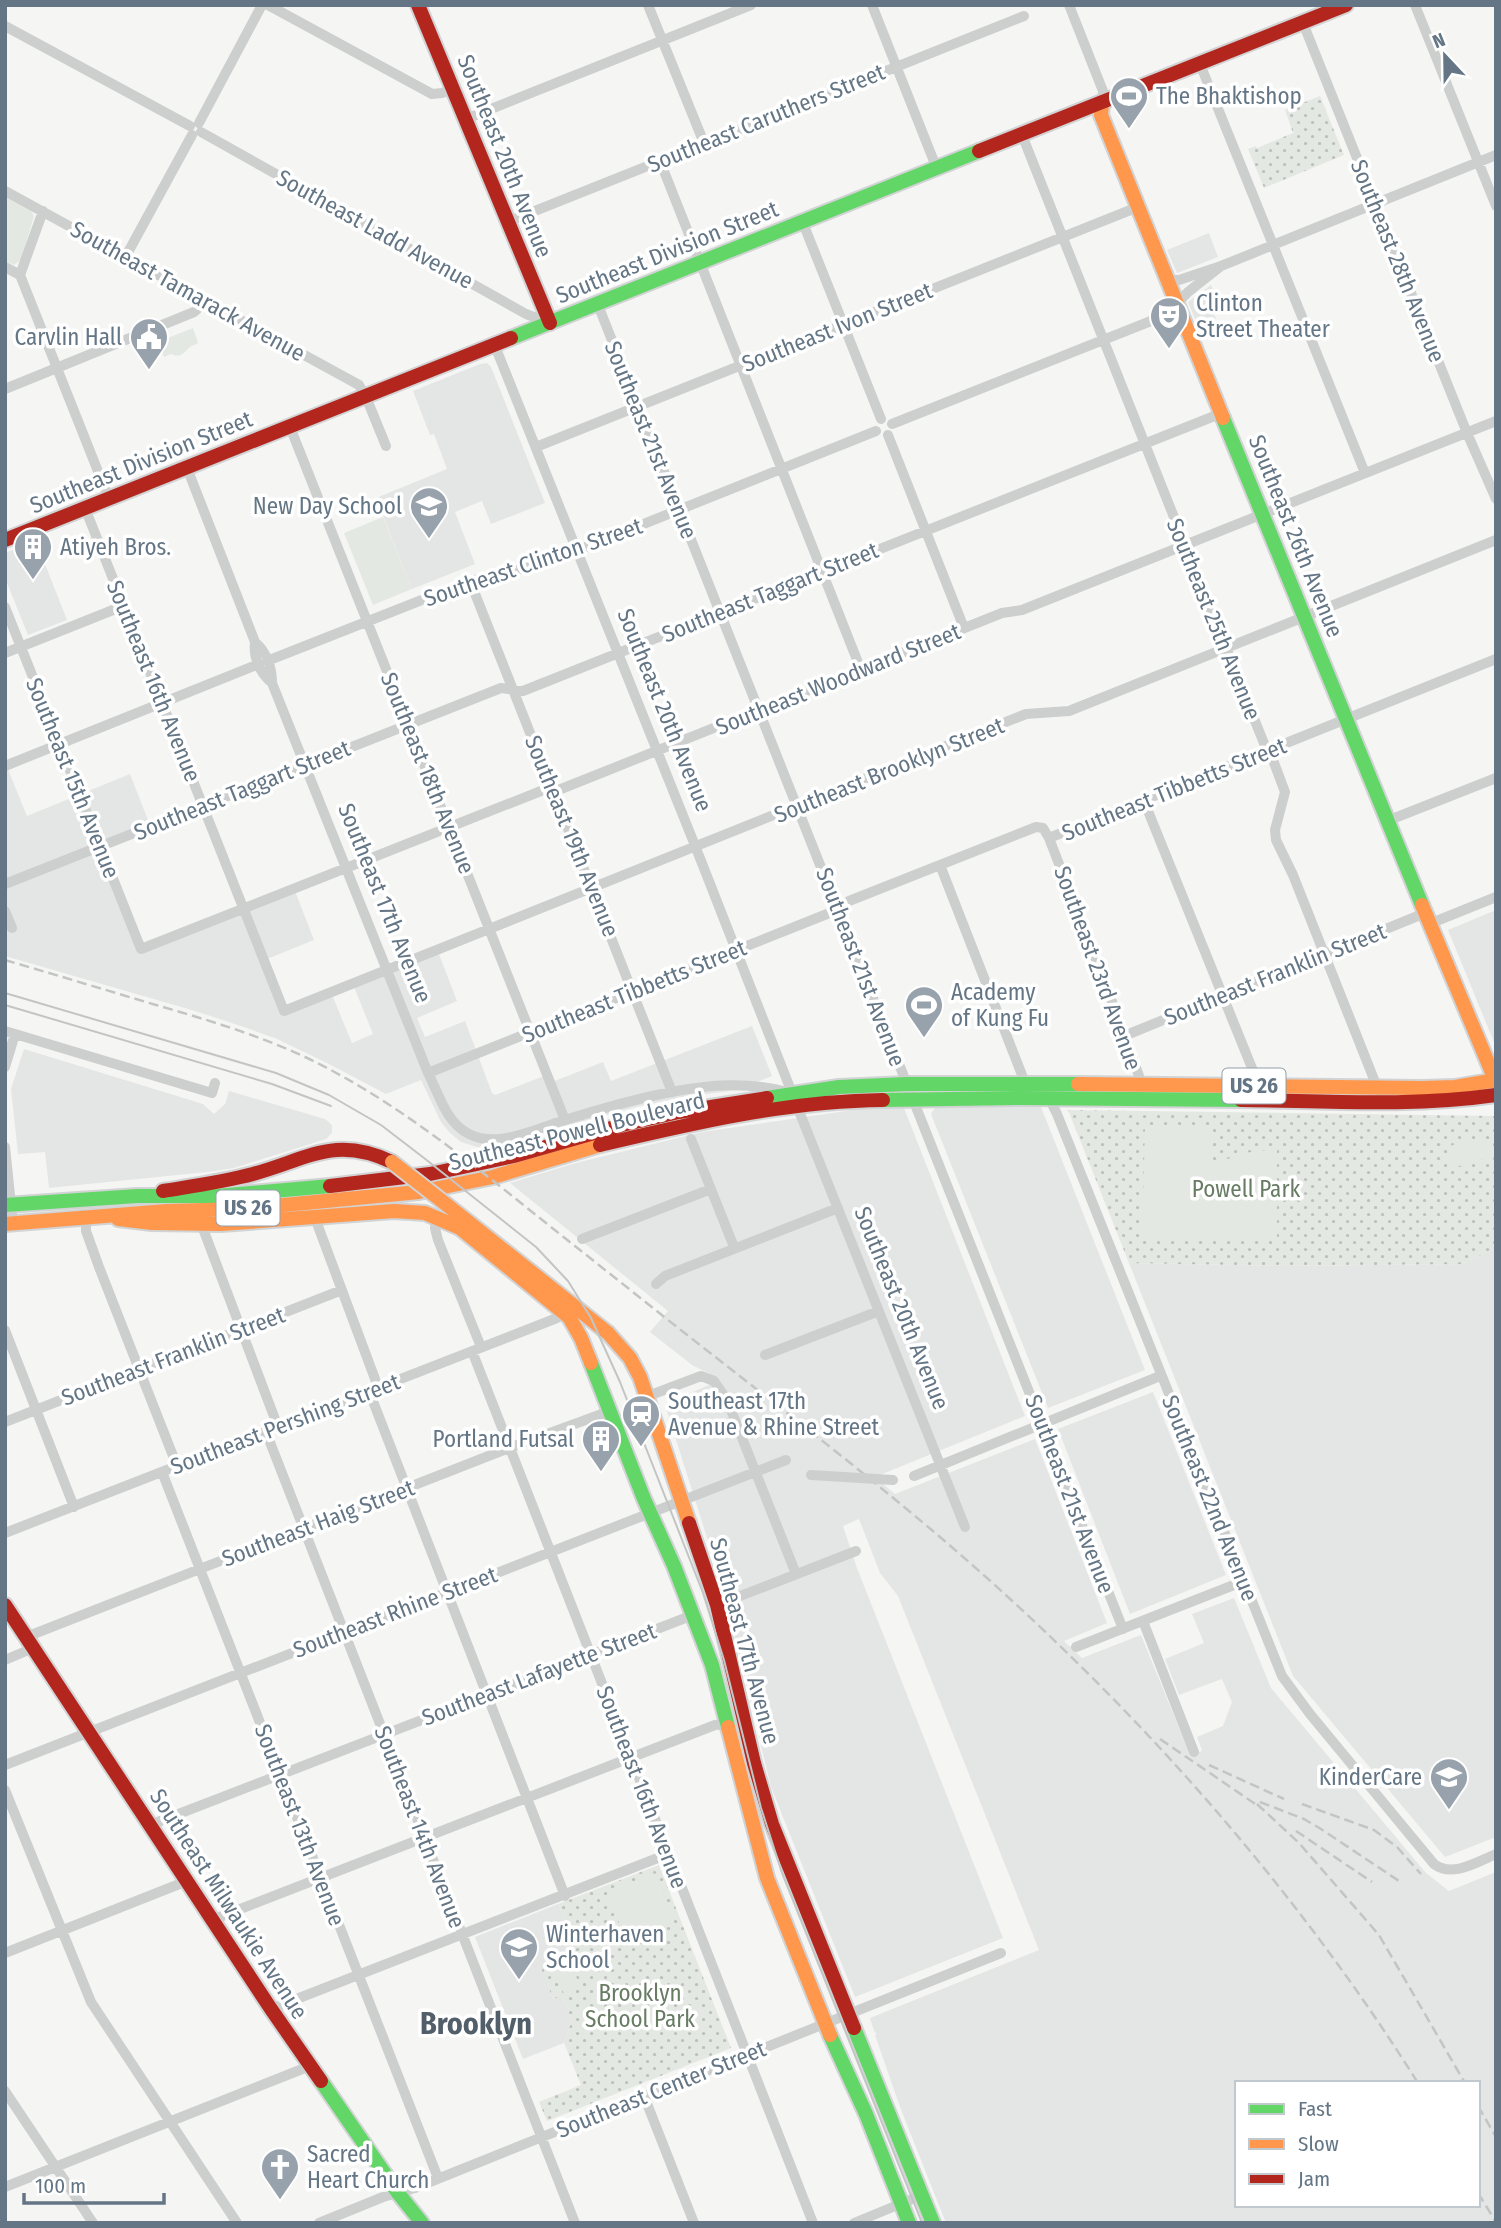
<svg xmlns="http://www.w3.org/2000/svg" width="1501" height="2228" viewBox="0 0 1501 2228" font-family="'Fira Sans Condensed',sans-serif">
<defs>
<pattern id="grass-dots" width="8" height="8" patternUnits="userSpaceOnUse" patternTransform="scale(1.75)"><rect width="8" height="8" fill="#e4e8e2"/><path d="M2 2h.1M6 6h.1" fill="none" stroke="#bcc1bd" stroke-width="1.8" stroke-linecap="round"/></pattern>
</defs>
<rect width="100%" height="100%" fill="#f5f5f4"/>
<path fill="#e4e5e5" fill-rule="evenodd" d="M1209,233L1218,257L1177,273L1167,250Z
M1211,285L1220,307L1213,310L1216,319L1198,326L1188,302Z
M487,363L491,367L545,503L491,524L482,501L455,512L475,564L412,589L376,498L447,469L434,434L430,435L413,391L480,364Z
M36,541L67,620L28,635L5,578V553Z
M7,767L27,816L130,774L152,830L104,849L143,945L293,886L314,940L267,959L286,1008L330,990L352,1043L373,1034L352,982L437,949L457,1001L417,1018L425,1037L465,1021L492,1093L495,1095L549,1074L552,1082L603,1062L611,1081L752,1026L772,1076L738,1090L683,1097L640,1106L490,1146L487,1150L461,1142L450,1133L441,1122L421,1080L386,1094L327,1063L277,1039L244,1027L195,1011L5,956V768Z
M1496,910V1047L1448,930Z
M24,1049L203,1104L214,1114L225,1104L229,1091L325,1119L332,1125V1133L326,1139L234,1168L207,1172L49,1188L45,1152L18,1154L11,1089Z
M995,1106L1041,1107L1145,1370L1048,1408L931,1114L935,1108Z
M904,1108L1025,1416L875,1477L895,1494L1035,1439L1107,1623L1064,1641L1082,1658L1141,1635L1188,1750L1200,1752L1202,1750L1197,1737L1223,1726L1232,1702L1222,1679L1179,1695L1165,1659L1204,1643L1192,1614L1234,1598L1271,1688L1426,1873L1449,1891L1496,1872V2223H946L900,2107L875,2035L877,2034L874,2031L870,2018L1039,1950L898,1596L880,1573L859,1519L843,1526L857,1568L1003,1938L855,1997L771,1787L722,1585L666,1408L669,1402L716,1382L710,1374L692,1365L650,1332L668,1311L510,1183L576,1163L702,1132L860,1109ZM1237,2083H1478V2205H1237Z
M1496,1248V1837L1445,1857L1293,1676L1129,1263L1284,1266L1462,1264Z
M1153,1392L1226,1575L1130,1614L1058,1429Z
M558,1904L576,1951L541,1965L553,1999L562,1996L572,2020L564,2043L523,2059L475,1937Z"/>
<path fill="url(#grass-dots)" d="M1320,96L1344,155L1264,188L1248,149L1256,146L1257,148L1293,133L1285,110Z
M1068,1110L1496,1116V1248L1462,1264L1284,1266L1129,1263Z
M659,1865L731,2048L547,2121L539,2102L581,2085L564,2043L572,2020L562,1996L553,1999L540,1965L576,1951L558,1904Z"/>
<path fill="#e4e8e2" d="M5,197L32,212L34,216L21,260L14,265L5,261Z
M193,328L198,343C196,345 192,345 190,347C184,352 181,359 171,354L164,357L160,348H157L155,343Z
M383,517L412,589L373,605L344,533Z
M1145,1127L1213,1129L1212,1168C1231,1154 1254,1150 1277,1150V1241L1142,1239Z
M1485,1136L1491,1157L1452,1168L1446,1147Z
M655,1873L674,1921L626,1940L607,1892Z
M569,1960L581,1988L564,1994L552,1967Z"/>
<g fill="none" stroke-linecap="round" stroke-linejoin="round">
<defs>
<path id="fast" d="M511,338L979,151
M1223,418L1422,905
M767,1098L839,1087L907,1084H1078
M883,1100L1022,1098L1241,1100
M5,1205L137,1196H216L330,1186
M591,1363L644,1499L674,1566L712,1665L728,1727
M854,2028L933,2223
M830,2035L866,2114L909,2223
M321,2081L398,2193L422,2223"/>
<path id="slow" d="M1102,103L1101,115L1223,418
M1422,905L1496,1082
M1078,1084L1422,1088L1455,1087L1496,1080
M447,1205L608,1333L630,1358L640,1377L689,1523
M118,1219L152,1223L221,1224L394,1211L425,1213L460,1228L569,1317L581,1338L591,1363
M5,1224L167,1211L242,1209L419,1192L493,1177L600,1145
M728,1727L767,1878L830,2035"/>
<path id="jam" d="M418,5L550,323
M979,151L1346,5
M5,540L511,338
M1241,1100C1326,1101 1412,1107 1496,1095
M600,1145C693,1123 787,1101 883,1100
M330,1186L430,1174L514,1156L622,1125L679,1112L767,1098
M163,1191C193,1186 223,1182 253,1174C308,1159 335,1135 392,1162
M689,1523L717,1605L754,1763L772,1824L854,2028
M5,1605L271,2009L321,2081"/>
</defs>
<use href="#fast" stroke="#d2d3d4" stroke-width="18"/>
<use href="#slow" stroke="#d2d3d4" stroke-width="18"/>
<use href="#jam" stroke="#d2d3d4" stroke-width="18"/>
<path stroke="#cdcfcf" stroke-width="10" d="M268,5L432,94L442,93L453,89
M648,5L704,143
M872,5L937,169
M1069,5L1103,91L1102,103
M1415,5L1496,206
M1303,23L1467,433L1496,499
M5,26L190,126
M1200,64L1365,473
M466,119L751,5
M199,123L262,5
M201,132L526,314L550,323
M1022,135L1267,751L1273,760L1285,792L1275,830L1276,840L1293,875L1379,1092
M660,161L861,670
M5,191L359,385L366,397L386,446
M507,222L1024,16
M803,223L881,419
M126,256L192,135
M5,267L20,275L43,211
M20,275L109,499
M1168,280H1179L1221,266L1496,155
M598,305L1123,1629
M1155,320L1179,328L1191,335
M495,346L696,848L792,1093
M5,389L194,312L205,302
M892,424L1166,315L1188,292L1221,266
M290,427L565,1120
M888,435L964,628
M536,447L1138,207
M187,468L255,642C253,658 260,673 272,683
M85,508L284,1011L1026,714L1069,711L1496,540
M470,581L672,1092
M5,607L141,949L541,791L561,789L1002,613L1022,610L1496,421
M255,642C267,652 272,668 272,683L428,1073C439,1094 446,1123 469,1134C479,1139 490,1140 500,1139C521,1137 542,1127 562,1121C597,1110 635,1099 671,1092C712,1084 747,1082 788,1092
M5,653L123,606
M267,661L470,581L530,567L576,551L876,431
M5,766L259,664
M1144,801L1256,1078L1257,1091
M1387,821L1496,778
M1049,838L1496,659
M940,865L1022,1075V1089
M5,884L501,688L523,691L1222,413
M5,911L12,928
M1429,924L1496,897
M5,1031L212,1093L215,1083
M1124,1036L1425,913
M5,1067L15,1034
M428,1073L827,914L849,901L1036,827L1043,828L1049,838L1121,1025L1139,1076V1089
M1053,1093V1106L1057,1114L1282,1676L1310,1714L1434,1864C1452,1878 1477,1862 1496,1854
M797,1106L965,1527
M691,1139L734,1247
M5,1147L13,1224
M86,1217V1231L99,1267L177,1466
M437,1217L435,1228L438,1240L481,1347
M315,1218L378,1387
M202,1226L278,1427
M582,1239L711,1189
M656,1284L665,1276L838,1208
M5,1330L74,1507
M472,1351L813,2223
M765,1355L879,1311
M369,1391L565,1896
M648,1396L701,1376L714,1381L727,1400L796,1574
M5,1422L342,1290
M266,1432L575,2223
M162,1472L438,2178
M914,1476L1160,1376
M5,1533L557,1318L564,1313
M717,1605L856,1551
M1143,1621L1194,1752
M26,1637L509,1448L610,1411
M1076,1647L1244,1581
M5,1660L33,1648
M5,1765L786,1460
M5,1790L91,2002L237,2223
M150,1825L693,1615
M212,1920L715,1725L727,1724
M5,1953L187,1881
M271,2009L668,1854
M5,2091L93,2223
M644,2096L694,2223
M5,2187L310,2066
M319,2223L383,2197L415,2188L1001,1953
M854,2223L922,2195"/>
<use href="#fast" stroke="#63d668" stroke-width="14"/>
<use href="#slow" stroke="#ff974d" stroke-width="14"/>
<use href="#jam" stroke="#b3261e" stroke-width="14"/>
<path stroke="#c3c5c5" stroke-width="2" d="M5,993L276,1073L329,1095L381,1125L424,1158L536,1247L568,1281L591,1318L620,1382L703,1593L724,1660L761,1808L782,1873L922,2223
M5,1005L272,1084L331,1106"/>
<path stroke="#c3c5c5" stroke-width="2.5" stroke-dasharray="10 5" stroke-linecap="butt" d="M5,960C56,975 106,990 156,1005C215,1022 275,1040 329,1069C395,1104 453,1149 511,1195C562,1236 613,1276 663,1316C772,1402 884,1486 987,1578C1152,1726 1300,1895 1418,2083
M1160,1739L1264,1810
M1209,1765L1284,1799
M1260,1802L1304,1819L1321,1829L1399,1881
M1257,1804L1299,1843L1379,1935L1465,2083
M1302,1804L1374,1830L1397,1847L1421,1874
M1296,1831L1372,1882
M1478,2106L1496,2137
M1478,2193L1496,2222"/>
<defs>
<path id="slow-bridge" d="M392,1162L447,1205"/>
</defs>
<use href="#slow-bridge" stroke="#d2d3d4" stroke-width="18" stroke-linecap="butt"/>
<path stroke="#cdcfcf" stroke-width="10" d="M811,1475L893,1480"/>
<use href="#slow-bridge" stroke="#ff974d" stroke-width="14"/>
</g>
<defs>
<symbol id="stadium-pin" viewBox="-11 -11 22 30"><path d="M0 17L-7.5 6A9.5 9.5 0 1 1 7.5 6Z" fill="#97a2ac" stroke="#fff"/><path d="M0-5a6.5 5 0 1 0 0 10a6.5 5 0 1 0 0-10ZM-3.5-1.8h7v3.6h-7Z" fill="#fff"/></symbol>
<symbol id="theatre-pin" viewBox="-11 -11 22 30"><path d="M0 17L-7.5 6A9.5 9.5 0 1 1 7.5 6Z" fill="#97a2ac" stroke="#fff"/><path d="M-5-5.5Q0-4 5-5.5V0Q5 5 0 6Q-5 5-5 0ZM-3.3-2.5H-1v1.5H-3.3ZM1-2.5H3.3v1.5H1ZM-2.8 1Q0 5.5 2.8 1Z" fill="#fff"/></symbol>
<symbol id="civic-pin" viewBox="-11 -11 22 30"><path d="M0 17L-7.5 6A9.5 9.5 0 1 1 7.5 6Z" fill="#97a2ac" stroke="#fff"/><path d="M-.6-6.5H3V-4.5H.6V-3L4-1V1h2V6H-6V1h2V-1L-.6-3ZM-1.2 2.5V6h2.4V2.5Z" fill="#fff"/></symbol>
<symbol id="school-pin" viewBox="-11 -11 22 30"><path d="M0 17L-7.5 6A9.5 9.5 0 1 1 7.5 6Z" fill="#97a2ac" stroke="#fff"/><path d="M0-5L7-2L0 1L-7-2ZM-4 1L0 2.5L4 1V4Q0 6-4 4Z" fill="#fff"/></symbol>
<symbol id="building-pin" viewBox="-11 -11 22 30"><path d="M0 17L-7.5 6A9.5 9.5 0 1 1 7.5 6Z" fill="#97a2ac" stroke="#fff"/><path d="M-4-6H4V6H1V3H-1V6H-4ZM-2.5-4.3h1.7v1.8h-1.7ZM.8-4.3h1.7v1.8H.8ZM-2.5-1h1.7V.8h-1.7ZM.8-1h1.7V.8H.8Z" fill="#fff"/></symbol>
<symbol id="station-pin" viewBox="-11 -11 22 30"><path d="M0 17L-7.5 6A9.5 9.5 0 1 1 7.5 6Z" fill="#97a2ac" stroke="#fff"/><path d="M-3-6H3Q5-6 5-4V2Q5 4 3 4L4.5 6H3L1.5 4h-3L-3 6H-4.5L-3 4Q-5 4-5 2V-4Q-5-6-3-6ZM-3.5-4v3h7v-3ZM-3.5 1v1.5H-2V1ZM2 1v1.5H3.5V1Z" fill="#fff"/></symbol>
<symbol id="church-pin" viewBox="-11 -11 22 30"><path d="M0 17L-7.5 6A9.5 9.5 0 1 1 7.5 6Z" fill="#97a2ac" stroke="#fff"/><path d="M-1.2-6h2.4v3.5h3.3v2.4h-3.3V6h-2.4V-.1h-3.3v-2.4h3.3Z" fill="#fff"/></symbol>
</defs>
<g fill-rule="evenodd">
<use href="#stadium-pin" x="1107" y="74" width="44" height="60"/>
<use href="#theatre-pin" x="1147" y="294" width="44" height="60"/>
<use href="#civic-pin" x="127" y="315" width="44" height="60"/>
<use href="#school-pin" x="407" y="484" width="44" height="60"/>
<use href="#building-pin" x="11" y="525" width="44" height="60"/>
<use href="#stadium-pin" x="902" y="983" width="44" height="60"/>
<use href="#station-pin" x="619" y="1392" width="44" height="60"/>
<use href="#building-pin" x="579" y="1417" width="44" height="60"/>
<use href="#school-pin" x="1427" y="1755" width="44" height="60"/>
<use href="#school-pin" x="497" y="1925" width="44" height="60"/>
<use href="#church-pin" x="258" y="2145" width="44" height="60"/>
</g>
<g text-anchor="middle" stroke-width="7" stroke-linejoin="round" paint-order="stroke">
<g fill="#fff" stroke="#929faa" stroke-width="2">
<rect x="1222.5" y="1068.5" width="63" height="35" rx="5"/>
<rect x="216.5" y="1190.5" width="63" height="35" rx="5"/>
</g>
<g font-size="21" font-weight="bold" fill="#647685">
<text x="1254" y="1093">US 26</text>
<text x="248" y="1215">US 26</text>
</g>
<g font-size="23" fill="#647685" stroke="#fff" text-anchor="start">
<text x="1156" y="104">The Bhaktishop</text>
<text x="1196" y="311">Clinton<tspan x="1196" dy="26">Street Theater</tspan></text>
<text x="122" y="345" text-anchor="end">Carvlin Hall</text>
<text x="402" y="514" text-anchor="end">New Day School</text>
<text x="60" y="555">Atiyeh Bros.</text>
<text x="951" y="1000">Academy<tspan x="951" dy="26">of Kung Fu</tspan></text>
<text x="668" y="1409">Southeast 17th<tspan x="668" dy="26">Avenue &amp; Rhine Street</tspan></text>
<text x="574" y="1447" text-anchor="end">Portland Futsal</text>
<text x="1422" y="1785" text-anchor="end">KinderCare</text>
<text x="546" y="1942">Winterhaven<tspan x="546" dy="26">School</tspan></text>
<text x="307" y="2162">Sacred<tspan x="307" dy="26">Heart Church</tspan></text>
</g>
<g font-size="23" fill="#647685" stroke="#fff">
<text transform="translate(766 118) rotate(-22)" y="8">Southeast Caruthers Street</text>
<text transform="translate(505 156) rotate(68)" y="8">Southeast 20th Avenue</text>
<text transform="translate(375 229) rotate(29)" y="8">Southeast Ladd Avenue</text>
<text transform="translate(667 252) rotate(-22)" y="8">Southeast Division Street</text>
<text transform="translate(1398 261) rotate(68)" y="8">Southeast 28th Avenue</text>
<text transform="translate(188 291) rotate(29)" y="8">Southeast Tamarack Avenue</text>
<text transform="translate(837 327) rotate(-22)" y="8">Southeast Ivon Street</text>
<text transform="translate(651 440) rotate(68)" y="8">Southeast 21st Avenue</text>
<text transform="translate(141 462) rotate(-22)" y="8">Southeast Division Street</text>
<text transform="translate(1296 536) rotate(68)" y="8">Southeast 26th Avenue</text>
<text transform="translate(533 562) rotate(-19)" y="8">Southeast Clinton Street</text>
<text transform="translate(770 592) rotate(-22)" y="8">Southeast Taggart Street</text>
<text transform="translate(1214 619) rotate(68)" y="8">Southeast 25th Avenue</text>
<text transform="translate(838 679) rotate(-22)" y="8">Southeast Woodward Street</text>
<text transform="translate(154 681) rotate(68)" y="8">Southeast 16th Avenue</text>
<text transform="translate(665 710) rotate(68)" y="8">Southeast 20th Avenue</text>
<text transform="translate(889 770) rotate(-22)" y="8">Southeast Brooklyn Street</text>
<text transform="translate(428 773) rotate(68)" y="8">Southeast 18th Avenue</text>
<text transform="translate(73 778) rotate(68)" y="8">Southeast 15th Avenue</text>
<text transform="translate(1174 789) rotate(-22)" y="8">Southeast Tibbetts Street</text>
<text transform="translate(242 790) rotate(-22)" y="8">Southeast Taggart Street</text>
<text transform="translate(572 836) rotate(68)" y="8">Southeast 19th Avenue</text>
<text transform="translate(385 903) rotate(68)" y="8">Southeast 17th Avenue</text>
<text transform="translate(861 967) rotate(69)" y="8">Southeast 21st Avenue</text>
<text transform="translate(1098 968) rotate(70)" y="8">Southeast 23rd Avenue</text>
<text transform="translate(1275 974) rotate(-22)" y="8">Southeast Franklin Street</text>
<text transform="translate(634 991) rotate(-22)" y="8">Southeast Tibbetts Street</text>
<text transform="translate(577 1131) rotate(-14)" y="8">Southeast Powell Boulevard</text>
<text transform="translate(902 1308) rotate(68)" y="8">Southeast 20th Avenue</text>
<text transform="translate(173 1356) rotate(-21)" y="8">Southeast Franklin Street</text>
<text transform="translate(285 1424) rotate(-21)" y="8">Southeast Pershing Street</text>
<text transform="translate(1070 1494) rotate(69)" y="8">Southeast 21st Avenue</text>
<text transform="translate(1210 1498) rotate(68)" y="8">Southeast 22nd Avenue</text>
<text transform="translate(318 1523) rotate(-21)" y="8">Southeast Haig Street</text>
<text transform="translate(395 1612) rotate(-21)" y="8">Southeast Rhine Street</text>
<text transform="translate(745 1641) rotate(75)" y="8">Southeast 17th Avenue</text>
<text transform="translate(539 1674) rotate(-21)" y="8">Southeast Lafayette Street</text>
<text transform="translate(642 1787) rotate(69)" y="8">Southeast 16th Avenue</text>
<text transform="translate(300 1825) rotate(69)" y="8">Southeast 13th Avenue</text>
<text transform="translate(420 1827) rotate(69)" y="8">Southeast 14th Avenue</text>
<text transform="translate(229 1904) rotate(57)" y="8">Southeast Milwaukie Avenue</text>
<text transform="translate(661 2089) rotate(-22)" y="8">Southeast Center Street</text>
</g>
<g font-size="23" fill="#687c63" stroke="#fff">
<text x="1246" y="1197">Powell Park</text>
<text x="640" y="2001">Brooklyn<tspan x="640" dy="26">School Park</tspan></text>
</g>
<g font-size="30" font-weight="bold" fill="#525f6a" stroke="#fff">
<text x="476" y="2034">Brooklyn</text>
</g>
</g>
<rect width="1501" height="2228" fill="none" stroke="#647685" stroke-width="14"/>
<rect x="1235" y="2081" width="245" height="126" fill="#ffffff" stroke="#c1c8ce" stroke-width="2"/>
<rect x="1249" y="2104" width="35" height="10" fill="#63d668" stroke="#c1c8ce" stroke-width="2"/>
<text x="1298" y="2116" font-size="21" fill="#647685">Fast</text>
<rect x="1249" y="2139" width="35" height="10" fill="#ff974d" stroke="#c1c8ce" stroke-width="2"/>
<text x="1298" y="2151" font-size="21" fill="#647685">Slow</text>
<rect x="1249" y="2174" width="35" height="10" fill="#b3261e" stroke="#c1c8ce" stroke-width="2"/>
<text x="1298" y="2186" font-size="21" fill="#647685">Jam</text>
<g transform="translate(1445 56) rotate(338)" stroke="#ffffff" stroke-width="5" paint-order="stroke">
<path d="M0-5L12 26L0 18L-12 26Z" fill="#647685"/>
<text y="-10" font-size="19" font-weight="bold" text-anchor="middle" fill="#647685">N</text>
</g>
<path d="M24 2193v10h140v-10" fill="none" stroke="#647685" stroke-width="3.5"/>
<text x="35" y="2193" font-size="21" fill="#647685" stroke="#ffffff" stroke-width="5" paint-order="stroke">100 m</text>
</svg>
